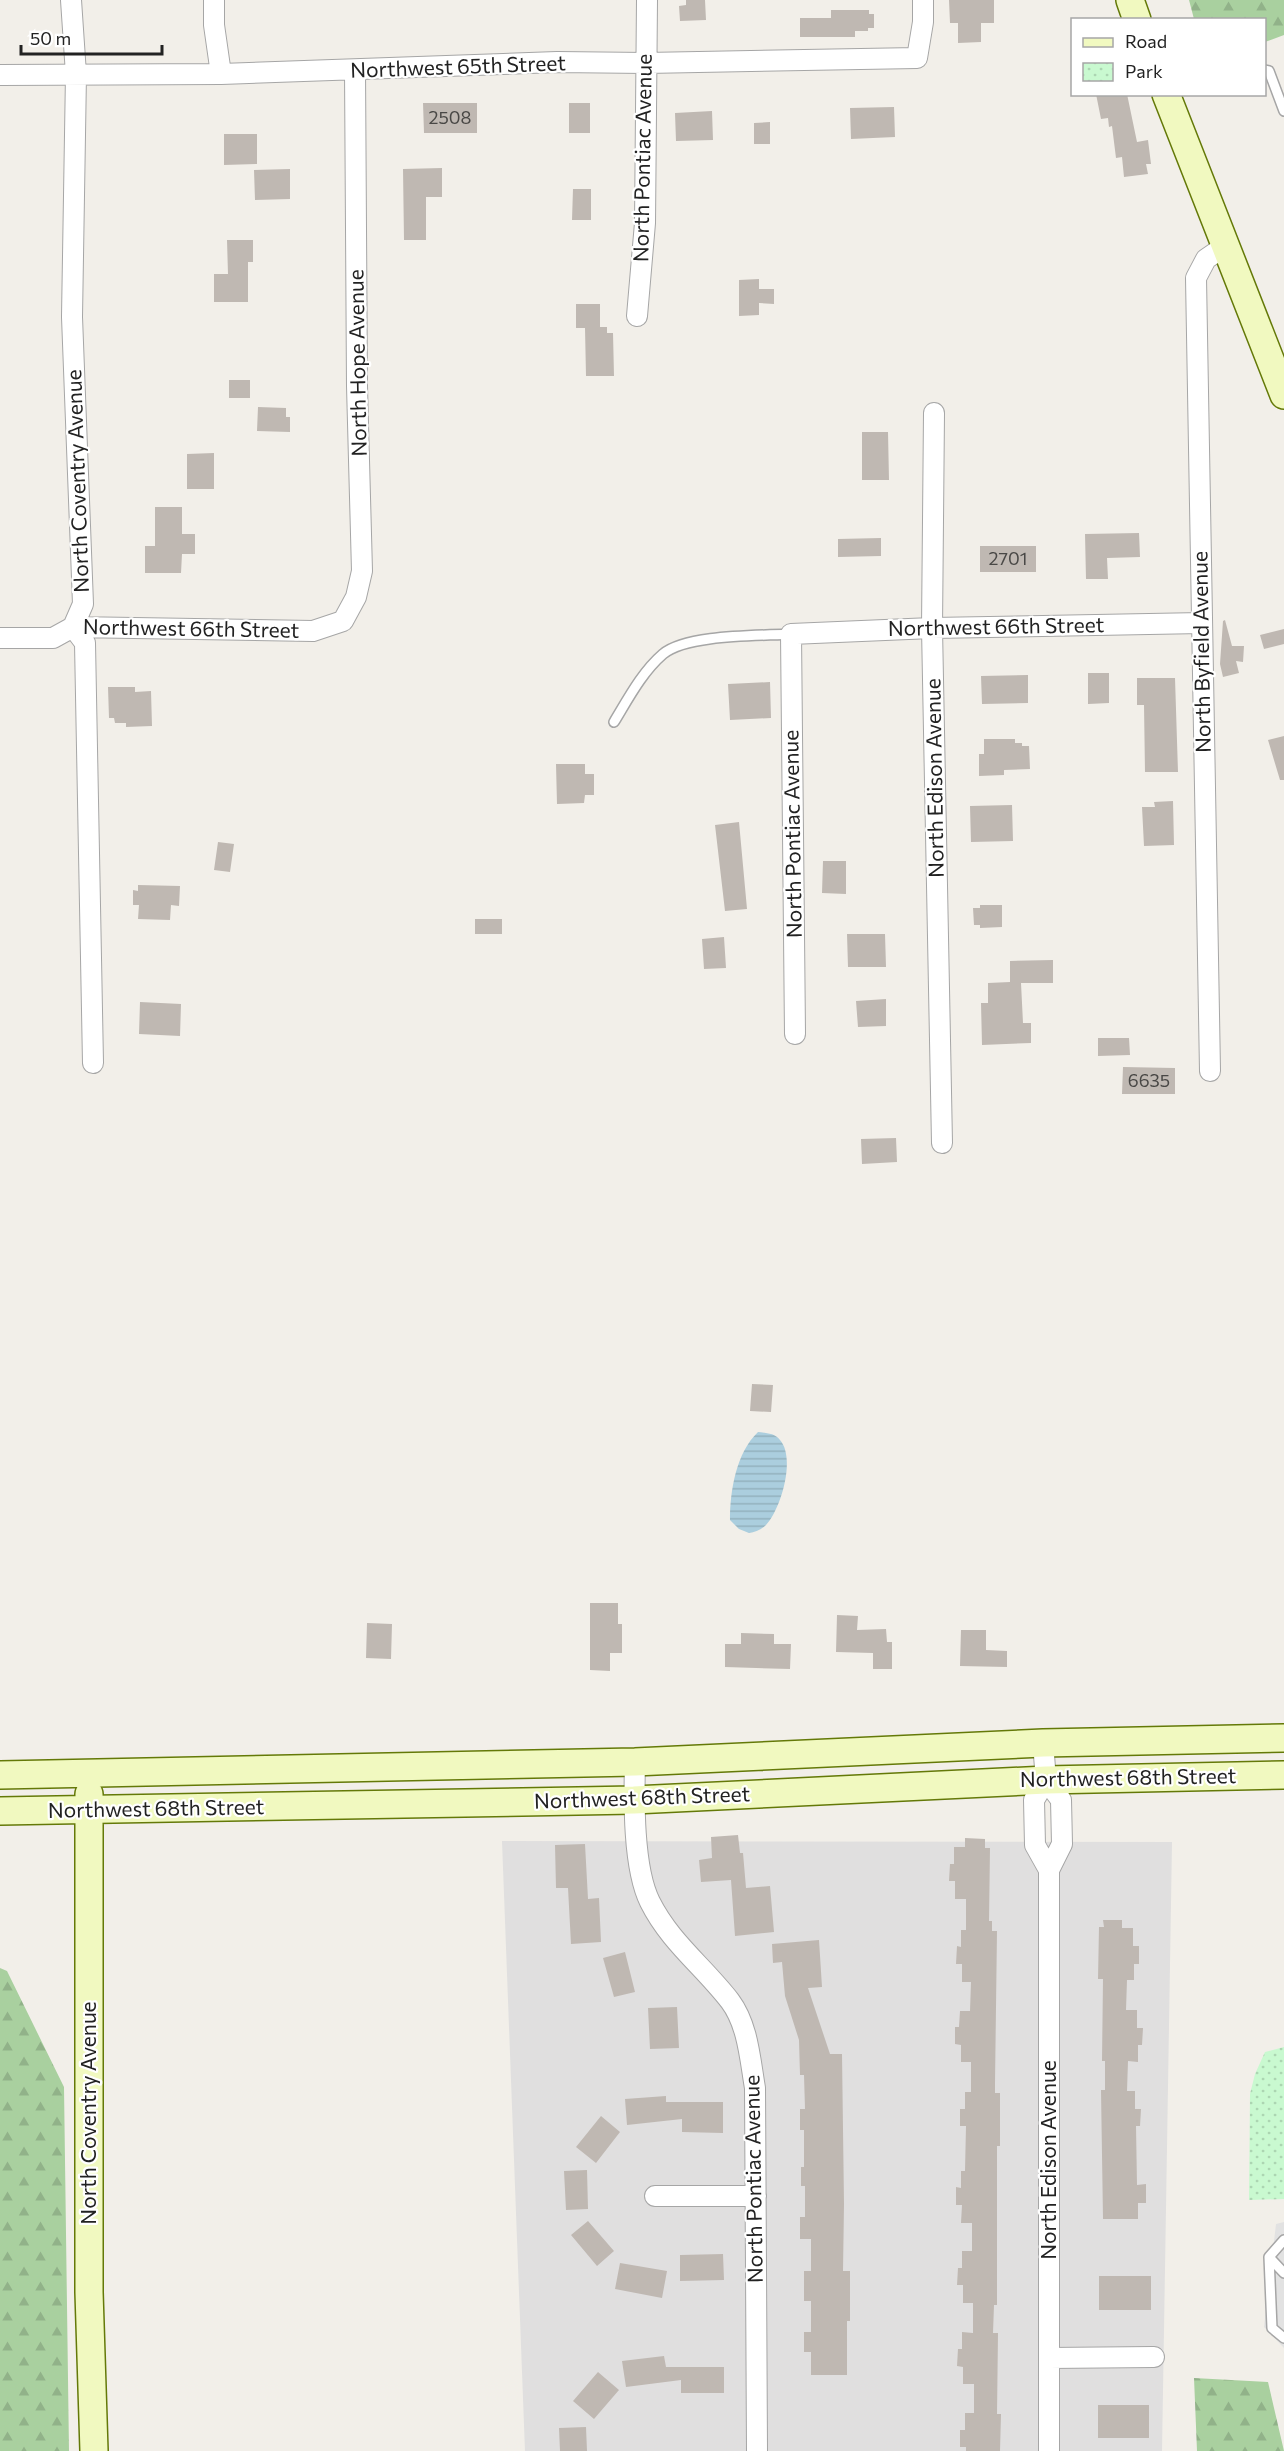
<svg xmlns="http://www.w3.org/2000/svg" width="1284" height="2451" viewBox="0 0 1284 2451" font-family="Commissioner,sans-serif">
<defs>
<pattern id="forest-firs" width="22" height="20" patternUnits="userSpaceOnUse" patternTransform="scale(1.5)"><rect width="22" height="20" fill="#a9d09f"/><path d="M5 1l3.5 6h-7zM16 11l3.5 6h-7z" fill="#91b289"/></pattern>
<pattern id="park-dots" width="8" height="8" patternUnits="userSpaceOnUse" patternTransform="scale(1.5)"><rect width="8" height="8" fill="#c9f9d0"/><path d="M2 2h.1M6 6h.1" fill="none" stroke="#acd5b2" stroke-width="1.8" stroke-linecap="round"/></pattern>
<pattern id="water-rules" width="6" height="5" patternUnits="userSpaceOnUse" patternTransform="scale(1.5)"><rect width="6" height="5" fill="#abcede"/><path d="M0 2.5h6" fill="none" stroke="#93b1be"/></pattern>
</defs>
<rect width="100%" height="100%" fill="#f2efe9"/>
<path fill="#e0dfdf" d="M502,1841L1172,1842L1162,2451H525Z"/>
<path fill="url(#forest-firs)" d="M1189,0H1284V35L1265,42L1264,20L1194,19Z
M0,1968L7,1971L64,2087L69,2451H0Z
M1194,2378L1268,2382L1284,2451H1197Z"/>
<path fill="url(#park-dots)" d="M1284,2047V2199L1249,2200L1250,2094L1255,2074L1265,2052Z"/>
<path fill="#e2e2e2" d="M1284,2222V2348L1264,2327L1276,2224Z"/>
<path fill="url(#water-rules)" d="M758,1432C766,1433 775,1433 780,1440C796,1458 781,1509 766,1525C761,1530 755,1532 749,1533L739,1529L730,1520C730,1491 736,1453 758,1432Z"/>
<path fill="#bfb8b2" d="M686,0H705L706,20L680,21L679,6L686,5Z
M949,0H994V23H981V42L958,43V23H950Z
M831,10H869V14H874V28H868V31H855V37H800V18H831Z
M1096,94H1127L1137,142L1148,140L1151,164H1146L1148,174L1124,177L1122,157L1116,158L1112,126L1109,127L1108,118L1101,119Z
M423,103H477V133H424Z
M569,103H590V133H569Z
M894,107L895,137L851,139L850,108Z
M712,111L713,140L676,141L675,113Z
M770,122V144H754V123Z
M224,134H257V164L224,165Z
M442,168V197H426V240H404L403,169Z
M290,169V199L255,200L254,170Z
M573,189H591V220H572Z
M227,240H253V262H248V302H214V274H228Z
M759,279V289H774V304L759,303V315L739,316V280Z
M576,304H600V327H607V333H613L614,376H586L585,328H576Z
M229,380H250V398H229Z
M258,407L286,408V417H290V432L257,431Z
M862,432H888L889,480H862Z
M214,453V489H187V454Z
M155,507H182V534H195V554H182L181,573H145V546H155Z
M1139,533L1140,557L1107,558L1108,579H1086L1085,534Z
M881,538V556L838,557V539Z
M980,546H1036V572H980Z
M1225,620L1232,646H1244L1243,662L1236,661L1239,673L1223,677L1220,664L1223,621Z
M1284,629V644L1264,649L1260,635Z
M1088,673H1109V703L1088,704Z
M1028,675V703L982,704L981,676Z
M1137,678H1175L1178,772H1145L1144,705H1137Z
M770,682L771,718L730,720L728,684Z
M108,687H135V692L151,691L152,726L126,727V723H115L114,718H109Z
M1284,736V780H1280L1268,740Z
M984,739H1015V743H1022V746H1029L1030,769L1004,770V775L979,776V754H984Z
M556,764H585V774H594V795H585L584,803L557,804Z
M1173,801L1174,845L1144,846L1142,807H1155L1154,802Z
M1012,805L1013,841L971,842L970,806Z
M739,822L747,909L725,911L715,825Z
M218,842L234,844L230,872L214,870Z
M823,861H846V894L822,893Z
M138,885L180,886L179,906L171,905L170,920L138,919L139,905H133V890L138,891Z
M980,905H1002V927L980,928V925H974L973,908H980Z
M475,919H502V934H475Z
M847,934H885L886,967H848Z
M724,937L726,968L704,969L702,939Z
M1053,960V983H1021L1023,1023H1031V1043L982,1045L981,1003H988V983L1010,982V961Z
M886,999V1026L858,1027L856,1001Z
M140,1002L181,1004L180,1036L139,1034Z
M1098,1038H1129L1130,1055L1098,1056Z
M1123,1067L1175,1068V1094H1122Z
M896,1138L897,1162L862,1164L861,1139Z
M752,1384L773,1385L771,1412L750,1411Z
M590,1603H618V1624H622V1653H610V1671L590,1670Z
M837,1615L858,1616L857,1630L886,1629L887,1642H892V1669H873V1653L836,1652Z
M367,1623L392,1624L391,1659L366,1658Z
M961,1630H986V1650L1007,1651V1667L960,1666Z
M741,1633L774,1634V1644H791L790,1669L725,1667V1644H741Z
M738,1835L740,1853H743L746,1888L770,1886L774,1932L735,1936L731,1880L701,1882L699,1860L712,1858L711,1837Z
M965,1838L985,1839V1848H990L989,1921H992V1931H997L995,2083V2093H1000V2146H997V2305H994L993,2333H998L997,2414H1001L1000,2451H966V2447H960V2430H965V2413H974V2384H963V2367L957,2366L958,2349H962V2332L973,2333V2303H963V2285H957L958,2268H962V2251H972V2223H961L962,2205H956V2187L961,2188V2171H965L966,2126H960V2109H965V2092H971V2062H961V2045L955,2044V2027H959L960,2011H970L971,1982H962V1964H956L957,1946L961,1947V1930H966V1899H955V1881H949L950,1864H954V1847H965Z
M585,1844L588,1899L599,1898L601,1942L571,1944L568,1888H556L555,1845Z
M1103,1920H1122V1928H1133V1946H1139V1964H1134V1980H1127L1126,2010H1137V2028H1143L1142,2045H1138V2062L1128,2061L1127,2091H1135V2109H1141L1140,2126H1136L1137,2185L1146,2184V2203H1138V2219H1103L1101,2090H1105V2061H1102L1103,1979H1098L1099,1927H1104Z
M819,1940L822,1987L808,1988L830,2054H842L844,2204L843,2271H850V2321H847V2375H811V2352H804V2332H811V2301H804V2271H811V2239H800V2217H805V2186H801V2167H804V2130H800V2109H805L804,2075H800L799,2040L785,1996L782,1962L773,1963L772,1944Z
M625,1952L635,1992L614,1997L603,1958Z
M677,2007L679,2048L650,2049L648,2008Z
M666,2096V2102H723V2133L682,2132V2119L627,2125L625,2099Z
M601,2116L620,2132L596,2163L576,2147Z
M587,2170L588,2209L566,2210L564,2171Z
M588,2221L614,2251L597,2266L571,2235Z
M723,2254L724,2280L680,2281V2255Z
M620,2263L667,2271L662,2298L615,2289Z
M1099,2276H1151V2310H1099Z
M664,2356L666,2367H724V2393H681V2380L626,2387L622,2361Z
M598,2372L619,2390L594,2419L573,2401Z
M1098,2405H1149V2438H1098Z
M586,2427L587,2451H560L559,2428Z"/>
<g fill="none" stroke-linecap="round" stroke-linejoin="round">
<defs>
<path id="lane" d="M1264,70L1269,71L1284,111
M614,722C628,699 642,672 663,654C687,634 760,636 791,634
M1284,2240L1269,2257L1272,2328L1284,2338
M1269,2257L1284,2273"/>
<path id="street" d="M71,0L76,74L72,317L83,604L73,627L85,643L93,1063
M214,0V25L221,74
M0,75L221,74L557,62L646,63L917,58L923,22V0
M637,316L645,223L647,0
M934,413L932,628L942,1143
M0,638H53L73,627L313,631L343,621L356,597L362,571L357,386L355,70
M795,1034L791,634L932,628L1202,623
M1210,1071L1196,278L1206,259L1225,246
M1043,1743L1046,1780L1061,1800L1062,1844L1049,1870
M635,1762C634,1800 633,1868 650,1902C670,1942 703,1966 730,2001C748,2025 750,2059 755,2088L757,2451
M1046,1780L1034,1800L1035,1845L1049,1870V2451
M655,2196H756
M1049,2358L1154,2357"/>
<path id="secondary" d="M1130,0L1137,20
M1166,94L1284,395
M0,1775L635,1762L1043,1743L1284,1738
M89,1794V2292L94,2451
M0,1811L634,1800L1046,1780L1284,1775"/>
</defs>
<use href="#lane" stroke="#a6a6a6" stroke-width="12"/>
<use href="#street" stroke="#a6a6a6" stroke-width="22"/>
<use href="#secondary" stroke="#647908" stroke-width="30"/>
<use href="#lane" stroke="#fff" stroke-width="9"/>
<use href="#street" stroke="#fff" stroke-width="20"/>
<use href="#secondary" stroke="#f1f9c0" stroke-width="27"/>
</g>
<g text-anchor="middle" stroke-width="4.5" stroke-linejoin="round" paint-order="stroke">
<g font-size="18" fill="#494846">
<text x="450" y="124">2508</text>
<text x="1008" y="565">2701</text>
<text x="1149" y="1087">6635</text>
</g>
<g font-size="21" fill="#222" stroke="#fff">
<text transform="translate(458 67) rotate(-2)" y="7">Northwest 65th Street</text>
<text transform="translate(643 158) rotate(-89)" y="7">North Pontiac Avenue</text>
<text transform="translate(358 363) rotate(-91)" y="7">North Hope Avenue</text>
<text transform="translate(78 481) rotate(-92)" y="7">North Coventry Avenue</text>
<text transform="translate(996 627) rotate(-1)" y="7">Northwest 66th Street</text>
<text transform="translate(191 629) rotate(1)" y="7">Northwest 66th Street</text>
<text transform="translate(1202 652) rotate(-91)" y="7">North Byfield Avenue</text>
<text transform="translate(935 778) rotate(-91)" y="7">North Edison Avenue</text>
<text transform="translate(793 834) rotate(-91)" y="7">North Pontiac Avenue</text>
<text transform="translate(1128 1778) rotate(-1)" y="7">Northwest 68th Street</text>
<text transform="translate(642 1798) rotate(-2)" y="7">Northwest 68th Street</text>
<text transform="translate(156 1809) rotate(-1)" y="7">Northwest 68th Street</text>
<text transform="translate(89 2113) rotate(-90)" y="7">North Coventry Avenue</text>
<text transform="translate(1049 2160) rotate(-90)" y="7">North Edison Avenue</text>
<text transform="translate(754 2179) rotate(-91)" y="7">North Pontiac Avenue</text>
</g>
</g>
<rect x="1071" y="18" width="195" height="78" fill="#ffffff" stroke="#a7a7a7" stroke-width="1.5"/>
<rect x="1083" y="38" width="30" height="9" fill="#f1f9c0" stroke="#a7a7a7" stroke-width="1.5"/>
<text x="1125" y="48" font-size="18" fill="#222222">Road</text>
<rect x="1083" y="63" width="30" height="18" fill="url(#park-dots)" stroke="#a7a7a7" stroke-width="1.5"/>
<text x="1125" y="78" font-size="18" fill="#222222">Park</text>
<path d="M21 45v9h141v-9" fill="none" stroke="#222222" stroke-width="3"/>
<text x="30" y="45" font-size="18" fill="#222222" stroke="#ffffff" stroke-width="4.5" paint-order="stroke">50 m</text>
</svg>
